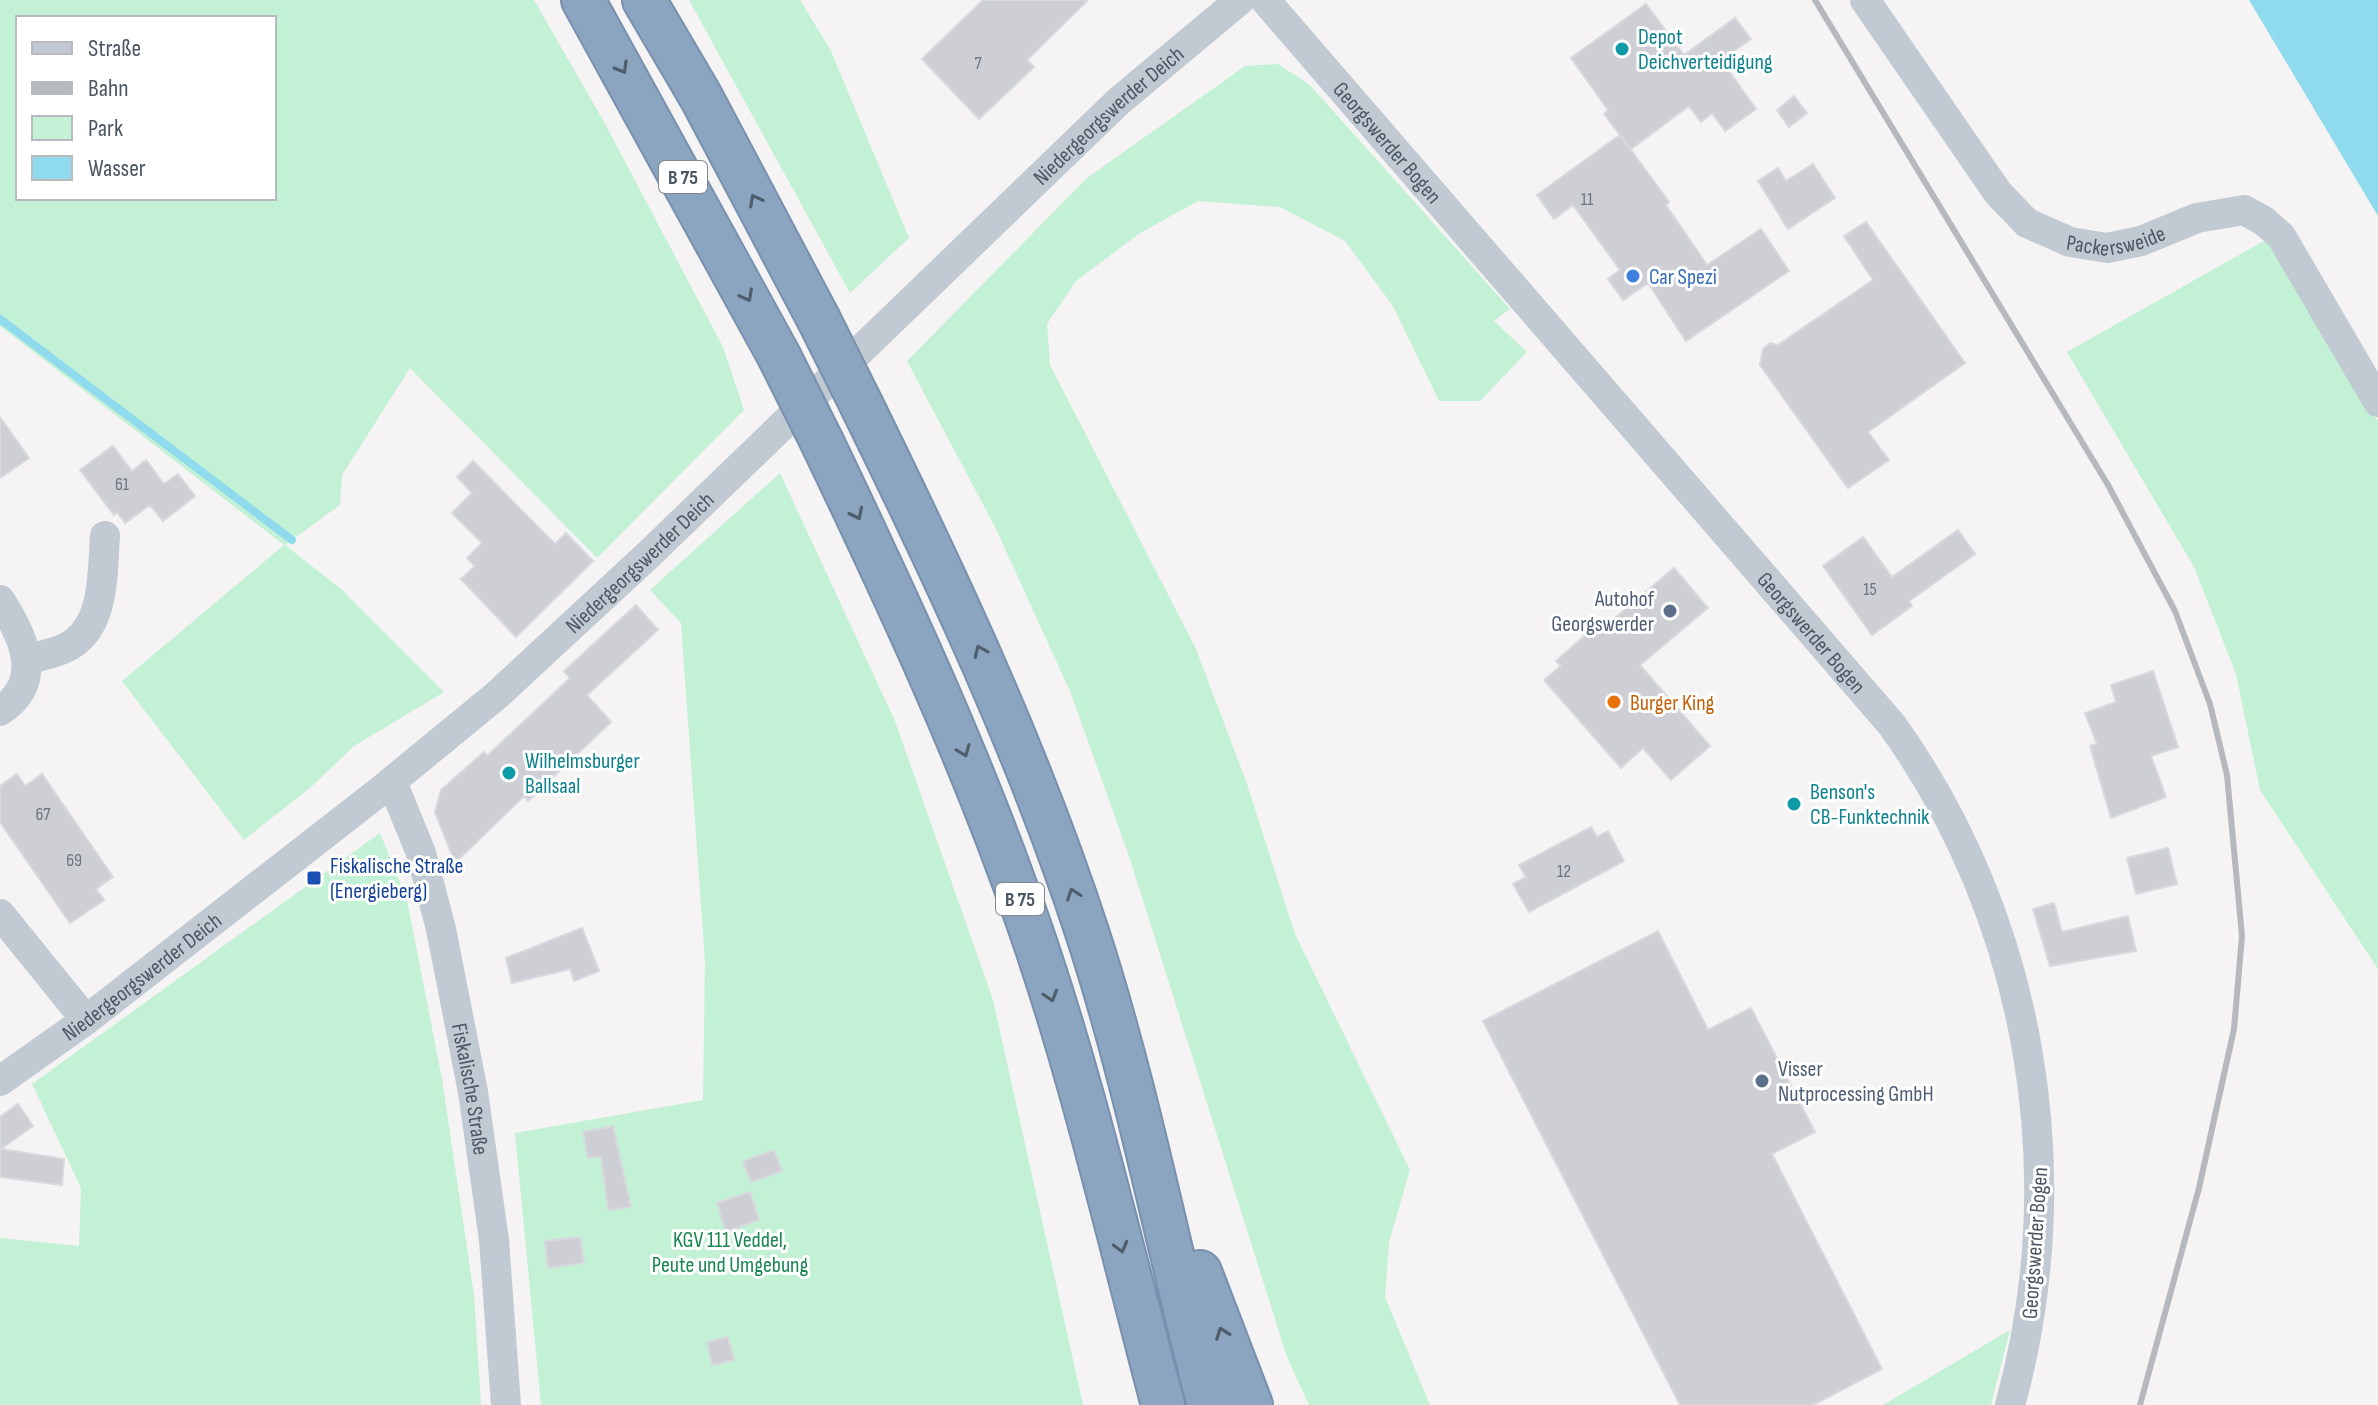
<svg xmlns="http://www.w3.org/2000/svg" width="2378" height="1405" viewBox="0 0 2378 1405" font-family="'Sofia Sans Condensed',sans-serif">
<rect width="100%" height="100%" fill="#f5f3f3"/>
<path fill="#c3f1d5" fill-rule="evenodd" d="M0,0H534L603,120L723,347L744,410L597,558L410,368L342,475L340,505L285,545L341,589L444,692L354,746L311,787L244,840L122,681L284,545L0,326ZM18,18H274V198H18Z
M689,0H800L831,51L909,238L850,293Z
M1278,64L1310,85L1510,309L1494,321L1527,352L1480,401H1439L1393,306L1345,241L1280,207L1198,201L1140,233L1076,281L1047,324L1050,365L1196,649L1246,781L1295,934L1410,1170L1389,1242L1385,1297L1430,1405H1309L1287,1357L1129,856L1070,691L995,527L907,361L1087,178L1245,66Z
M2269,238L2378,422V969L2260,790L2236,674L2194,567L2067,352Z
M780,473L895,721L993,1000L1083,1405H541L515,1133L703,1100L705,962L681,623L650,590Z
M380,833L407,900L442,1079L474,1295L481,1405H0V1238L79,1246L81,1188L32,1084Z
M2010,1330L1991,1405H1883Z"/>
<path fill="#90daee" d="M2249,0H2378V216Z"/>
<g fill="none" stroke-linecap="round" stroke-linejoin="round">
<path stroke="#90daee" stroke-width="8" d="M0,319L292,540"/>
</g>
<path fill="#cdcfd5" stroke="#d7d9de" stroke-width="2" d="M983,0H1088L1027,60L1034,67L979,119L922,59Z
M1646,4L1684,55L1735,18L1751,39L1721,60L1756,109L1725,131L1712,113L1701,122L1689,106L1631,149L1604,114L1608,110L1571,58Z
M1794,96L1807,113L1789,127L1777,110Z
M1620,135L1669,202L1666,205L1707,265L1761,229L1789,271L1686,341L1648,283L1623,300L1608,279L1620,270L1573,205L1554,219L1537,195Z
M1813,164L1835,198L1788,229L1758,181L1778,168L1786,181Z
M1866,222L1965,363L1868,432L1889,460L1848,488L1760,365L1763,349L1770,343L1778,345L1873,280L1844,236Z
M0,417L29,458L0,478Z
M113,446L132,471L146,460L164,484L178,474L195,496L163,521L150,505L125,523L117,512L114,515L80,470Z
M473,461L555,544L566,533L593,561L516,637L461,579L475,566L467,558L482,543L452,513L472,493L457,477Z
M1958,530L1975,554L1909,601L1912,606L1872,635L1823,566L1863,537L1892,577Z
M1674,568L1708,608L1640,665L1710,746L1671,780L1643,748L1621,768L1544,680L1561,666L1556,661L1598,624L1602,629Z
M636,605L658,630L587,695L611,722L528,801L524,796L455,863L435,812L441,790L484,752L487,756L570,678L564,671Z
M2153,671L2178,747L2151,756L2166,797L2111,818L2090,746L2097,744L2085,713L2116,702L2111,685Z
M17,774L25,786L42,774L113,877L96,889L104,900L70,923L0,822V786Z
M1591,827L1597,837L1608,831L1624,861L1529,912L1513,884L1526,877L1519,865Z
M2168,848L2177,884L2136,894L2127,858Z
M2054,903L2062,932L2128,916L2136,951L2050,966L2033,909Z
M582,928L599,971L574,981L570,969L512,983L506,958Z
M1658,931L1708,1030L1751,1008L1815,1132L1772,1154L1882,1369L1813,1405H1680L1483,1021Z
M18,1104L33,1126L1,1149L64,1159L62,1185L0,1177V1117Z
M613,1126L631,1207L608,1210L601,1156L588,1158L583,1132Z
M774,1150L782,1171L751,1182L743,1161Z
M750,1192L759,1220L726,1232L717,1203Z
M580,1237L584,1263L548,1268L545,1241Z
M728,1337L734,1360L712,1365L707,1342Z"/>
<g fill="none" stroke-linecap="round" stroke-linejoin="round">
<defs>
<path id="highway" d="M583,0L779,356
M644,0L701,97L818,318
M862,406C947,579 1028,751 1088,935C1138,1089 1168,1249 1209,1405
M823,444C898,601 971,757 1028,922C1083,1079 1120,1244 1163,1405
M1200,1272L1251,1405"/>
</defs>
<use href="#highway" stroke="#7690ad" stroke-width="46"/>
<g stroke="#c1cad2" stroke-width="30">
<path id="s1" d="M1265,0L1892,725C2032,920 2074,1175 2010,1405"/>
<path id="s2" d="M1865,0L1998,193L2027,223L2070,242L2107,248L2141,241L2197,218L2244,210L2264,221L2281,236L2378,402"/>
<path d="M0,600C24,637 45,681 0,711"/>
<path d="M26,660C38,656 52,654 63,649C106,631 102,574 105,536"/>
<path id="s3" d="M392,782L421,853L441,929L473,1092L494,1240L506,1405"/>
<path d="M0,914L86,1020"/>
<path id="s4" d="M0,1081L86,1020L380,791L497,695L647,556L1119,101L1240,0"/>
</g>
<use href="#highway" stroke="#8ba5c1" stroke-width="42"/>
<path stroke="#b5b8bd" stroke-width="6" d="M1815,0L2108,485L2175,611L2210,704L2227,775L2242,936L2234,1029L2199,1188L2140,1405"/>
<defs>
<path id="highway-bridge" d="M818,318L862,406
M779,356L823,444"/>
</defs>
<use href="#highway-bridge" stroke="#7690ad" stroke-width="46" stroke-linecap="butt"/>
<use href="#highway-bridge" stroke="#8ba5c1" stroke-width="42"/>
</g>
<defs><path id="oneway-chevron" d="M-2-3.5L2.5 0L-2 3.5" fill="none" stroke-width="1.6" stroke-linecap="round" stroke-linejoin="round" transform="scale(2)"/></defs>
<g stroke="#505e6b">
<use href="#oneway-chevron" transform="translate(622 68) rotate(60)"/>
<use href="#oneway-chevron" transform="translate(755 200) rotate(-118)"/>
<use href="#oneway-chevron" transform="translate(747 296) rotate(62)"/>
<use href="#oneway-chevron" transform="translate(857 514) rotate(64)"/>
<use href="#oneway-chevron" transform="translate(980 651) rotate(-114)"/>
<use href="#oneway-chevron" transform="translate(964 751) rotate(68)"/>
<use href="#oneway-chevron" transform="translate(1073 894) rotate(-109)"/>
<use href="#oneway-chevron" transform="translate(1051 996) rotate(73)"/>
<use href="#oneway-chevron" transform="translate(1121 1247) rotate(75)"/>
<use href="#oneway-chevron" transform="translate(1222 1333) rotate(-110)"/>
</g>
<g fill="#0f9aa8" stroke="#fff" stroke-width="3">
<circle cx="1622" cy="49" r="8"/>
<circle cx="509" cy="773" r="8"/>
<circle cx="1794" cy="804" r="8"/>
</g>
<circle fill="#3f7fe0" stroke="#fff" stroke-width="3" cx="1633" cy="276" r="8"/>
<g fill="#5c6f8a" stroke="#fff" stroke-width="3">
<circle cx="1670" cy="611" r="8"/>
<circle cx="1762" cy="1081" r="8"/>
</g>
<circle fill="#e8710a" stroke="#fff" stroke-width="3" cx="1614" cy="702" r="8"/>
<rect fill="#1a4fb4" stroke="#fff" stroke-width="3" x="306" y="870" width="16" height="16" rx="4"/>
<g text-anchor="middle" stroke-width="6" stroke-linejoin="round" paint-order="stroke">
<g font-size="18" fill="#6b747e">
<text x="978" y="69">7</text>
<text x="1587" y="205">11</text>
<text x="122" y="490">61</text>
<text x="1870" y="595">15</text>
<text x="43" y="820">67</text>
<text x="74" y="866">69</text>
<text x="1564" y="877">12</text>
</g>
<g fill="#fff" stroke="#808990" stroke-width="2">
<rect x="659" y="161" width="48" height="32" rx="6"/>
<rect x="996" y="883" width="48" height="32" rx="6"/>
</g>
<g font-size="20" font-weight="bold" fill="#4a5661">
<text x="683" y="184">B 75</text>
<text x="1020" y="906">B 75</text>
</g>
<g font-size="22" fill="#0d838f" stroke="#fff" text-anchor="start">
<text x="1638" y="44">Depot<tspan x="1638" dy="25">Deichverteidigung</tspan></text>
<text x="525" y="768">Wilhelmsburger<tspan x="525" dy="25">Ballsaal</tspan></text>
<text x="1810" y="799">Benson's<tspan x="1810" dy="25">CB-Funktechnik</tspan></text>
</g>
<g font-size="22" fill="#4a5661" stroke="#fff">
<text dy="8" stroke="none"><textPath href="#s4" startOffset="1472">Niedergeorgswerder Deich</textPath></text>
<text dy="8" stroke="none"><textPath href="#s1" startOffset="188">Georgswerder Bogen</textPath></text>
<text dy="8" stroke="none"><textPath href="#s2" startOffset="370">Packersweide</textPath></text>
<text dy="8" stroke="none"><textPath href="#s4" startOffset="824">Niedergeorgswerder Deich</textPath></text>
<text dy="8" stroke="none"><textPath href="#s1" startOffset="836">Georgswerder Bogen</textPath></text>
<text dy="8" stroke="none"><textPath href="#s4" startOffset="176">Niedergeorgswerder Deich</textPath></text>
<text dy="8" stroke="none"><textPath href="#s3" startOffset="318">Fiskalische Straße</textPath></text>
<text transform="translate(2034 1243) rotate(-86)" y="8">Georgswerder Bogen</text>
</g>
<g font-size="22" fill="#366cbe" stroke="#fff" text-anchor="start">
<text x="1649" y="284">Car Spezi</text>
</g>
<g font-size="22" fill="#4e5e75" stroke="#fff" text-anchor="end">
<text x="1654" y="606">Autohof<tspan x="1654" dy="25">Georgswerder</tspan></text>
<text x="1778" y="1076" text-anchor="start">Visser<tspan x="1778" dy="25">Nutprocessing GmbH</tspan></text>
</g>
<g font-size="22" fill="#c56008" stroke="#fff" text-anchor="start">
<text x="1630" y="710">Burger King</text>
</g>
<g font-size="22" fill="#164399" stroke="#fff" text-anchor="start">
<text x="330" y="873">Fiskalische Straße<tspan x="330" dy="25">(Energieberg)</tspan></text>
</g>
<g font-size="22" fill="#17864f" stroke="#fff">
<text x="730" y="1247">KGV 111 Veddel,<tspan x="730" dy="25">Peute und Umgebung</tspan></text>
</g>
</g>
<rect x="16" y="16" width="260" height="184" fill="#ffffff" stroke="#b7bbc0" stroke-width="2"/>
<rect x="32" y="42" width="40" height="12" fill="#c1cad2" stroke="#b7bbc0" stroke-width="2"/>
<text x="88" y="56" font-size="24" fill="#4a5661">Straße</text>
<rect x="32" y="82" width="40" height="12" fill="#b5b8bd" stroke="#b7bbc0" stroke-width="2"/>
<text x="88" y="96" font-size="24" fill="#4a5661">Bahn</text>
<rect x="32" y="116" width="40" height="24" fill="#c3f1d5" stroke="#b7bbc0" stroke-width="2"/>
<text x="88" y="136" font-size="24" fill="#4a5661">Park</text>
<rect x="32" y="156" width="40" height="24" fill="#90daee" stroke="#b7bbc0" stroke-width="2"/>
<text x="88" y="176" font-size="24" fill="#4a5661">Wasser</text>
</svg>
